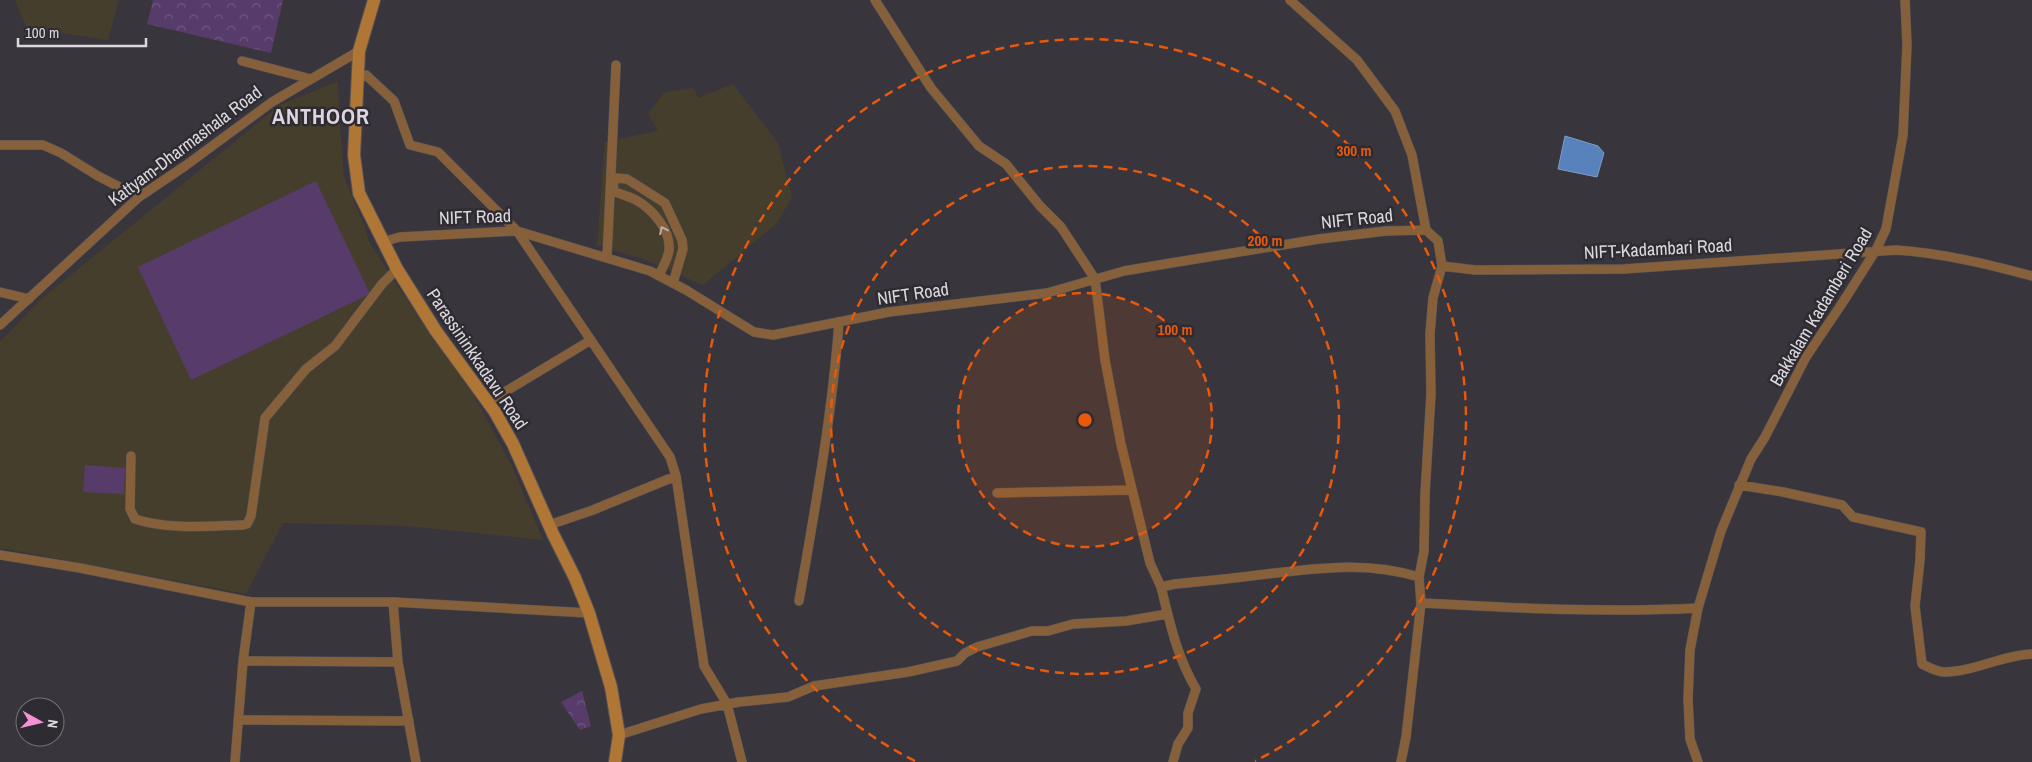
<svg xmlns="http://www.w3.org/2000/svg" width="2032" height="762" viewBox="0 0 2032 762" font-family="'Archivo Narrow',sans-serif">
<defs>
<pattern id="forest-crowns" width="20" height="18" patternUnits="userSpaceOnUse" patternTransform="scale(1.25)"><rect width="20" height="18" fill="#573c6b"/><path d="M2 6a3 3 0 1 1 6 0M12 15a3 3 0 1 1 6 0" fill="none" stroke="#6f5880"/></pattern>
</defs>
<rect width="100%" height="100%" fill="#39353c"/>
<path fill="#463e2d" d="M15,0H119L108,40L27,28Z
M338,81L340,127L344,177L364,225L369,241L394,281L473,394L511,464L543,540L407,526L283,523L246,594L0,548V342L40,300L280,105Z
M733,84L778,143L792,198L776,224L703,285L643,259L597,245L605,142L658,131L648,113L665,92L694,88L698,98Z"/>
<path fill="url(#forest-crowns)" d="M153,0H283L271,53L147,24Z
M582,691L591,726L580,730L561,702Z"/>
<path fill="#573c6b" d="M316,181L370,294L191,380L138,267Z
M85,465L125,468L124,494L83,492Z"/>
<path fill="#5782bb" stroke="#7f9cc6" d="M1565,136L1598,146L1604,153L1597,177L1558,169Z"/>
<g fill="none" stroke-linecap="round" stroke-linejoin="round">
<defs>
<path id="street" d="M875,0L931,88L979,146L1006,164L1040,206L1061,227L1095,279L1105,360L1121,444L1150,563L1161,587
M1290,0L1357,60L1395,111L1412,155L1426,230
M242,61L311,79
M358,79L366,75L394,101L410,145L438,152L517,231L670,457L676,476L704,666L727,704L742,762
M0,145H43L61,153L98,176L139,197
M382,242L400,237L517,231L650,271L686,290L754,332L773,335L889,312L1047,293L1124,271L1171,263L1319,239L1386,231L1426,230L1438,241L1442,266L1433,298L1430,334L1431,394L1425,494L1424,551L1419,577L1421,603L1406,737L1401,762
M607,258L616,65
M1442,266L1475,270L1624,269L1896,250C1942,253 1987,264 2032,276
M659,275C663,267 668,259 669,250C671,230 652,209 636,200C629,196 621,195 614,191L613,184L616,178L627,179L665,203L682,240L683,249L673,283
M0,292L29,299
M0,325L139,197L185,166L272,102L359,51
M488,402L591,340
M131,456L130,509L135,519C168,530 209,526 243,525L247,524L251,516L265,418L306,369L335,346L382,284L397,269
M1739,485L1783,492L1842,505L1853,517L1921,532L1920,560L1915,606L1922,664C1928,667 1937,672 1944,672C1974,672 2002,655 2032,654
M997,493L1132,490
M549,525L593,510L676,476
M0,555L80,568L251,602H393L589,613
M799,601C815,509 832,416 839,322
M393,602L398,662L416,762
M1421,603C1513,608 1605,613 1698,608
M243,661L398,662
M238,720L409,721
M619,735L701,709L739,702L788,697L814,686L908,672L957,661L965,653L977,647L1032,631H1048L1073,624L1126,621L1167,614
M235,762L243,661L251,602
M1173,762L1178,744L1188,728V713L1196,689C1177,657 1170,623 1161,587L1175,584C1206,581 1236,578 1267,574C1319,568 1368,561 1419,577
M1698,762L1690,739L1688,699L1690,650L1698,608L1721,531L1751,459L1765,437L1806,357L1843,302L1876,250L1886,229L1903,135L1907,45L1905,0"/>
<path id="secondary" d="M374,0L359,51L354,155L359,193L397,269L436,331L495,412L513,444L553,534L575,578L589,613L611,687L619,735L615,762"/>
</defs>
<use href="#street" stroke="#565359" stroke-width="10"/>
<use href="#secondary" stroke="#565359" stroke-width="14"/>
<use href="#street" stroke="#85603a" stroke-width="9"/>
<use href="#secondary" stroke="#b07635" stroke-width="12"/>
</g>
<defs><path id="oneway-chevron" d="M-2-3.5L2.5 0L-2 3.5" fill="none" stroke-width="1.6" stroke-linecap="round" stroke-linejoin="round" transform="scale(1.25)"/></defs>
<use stroke="#bdafa5" href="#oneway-chevron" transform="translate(663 230) rotate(-116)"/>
<circle cx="1085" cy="420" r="127" fill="#e8590c" fill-opacity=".12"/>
<g fill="none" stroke="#e8590c" stroke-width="2.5" stroke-dasharray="9 6">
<circle cx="1085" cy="420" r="127"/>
<circle cx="1085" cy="420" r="254"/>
<path d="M915 761A381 381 0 1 1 1255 761"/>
</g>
<g text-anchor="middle" stroke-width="5" stroke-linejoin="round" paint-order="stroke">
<g font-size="18" fill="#dbd9de" stroke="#2f2b32">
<text transform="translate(185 146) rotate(-37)" y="6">Kattyam-Dharmashala Road</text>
<text transform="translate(475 217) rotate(-2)" y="6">NIFT Road</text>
<text transform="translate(1357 219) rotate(-6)" y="6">NIFT Road</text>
<text transform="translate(1658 249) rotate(-3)" y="6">NIFT-Kadambari Road</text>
<text transform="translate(913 294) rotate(-8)" y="6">NIFT Road</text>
<text transform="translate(1821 307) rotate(-59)" y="6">Bakkalam Kadamberi Road</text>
<text transform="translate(477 359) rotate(56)" y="6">Parassininkkadavu Road</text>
</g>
<g font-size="22" font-weight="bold" letter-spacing="1" fill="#dbd6e0" stroke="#2f2b32">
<text x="321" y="124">ANTHOOR</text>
</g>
</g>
<circle cx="1085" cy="420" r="8" fill="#e8590c" stroke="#2f2b32" stroke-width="2.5"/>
<g font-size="15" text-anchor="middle" font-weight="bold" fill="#e8590c" stroke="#2f2b32" stroke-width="5" stroke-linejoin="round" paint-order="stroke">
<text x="1354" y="156">300 m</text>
<text x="1265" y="246">200 m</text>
<text x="1175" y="335">100 m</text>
</g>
<g transform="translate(40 722) rotate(98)"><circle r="24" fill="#2f2b32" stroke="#747177"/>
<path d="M0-4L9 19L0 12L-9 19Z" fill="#f491d3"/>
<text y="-8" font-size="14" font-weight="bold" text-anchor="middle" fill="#dbd9de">N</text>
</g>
<path d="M18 38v8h128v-8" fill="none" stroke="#dbd9de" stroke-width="2.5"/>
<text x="25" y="38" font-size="15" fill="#dbd9de" stroke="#2f2b32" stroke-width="4" paint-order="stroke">100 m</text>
</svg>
